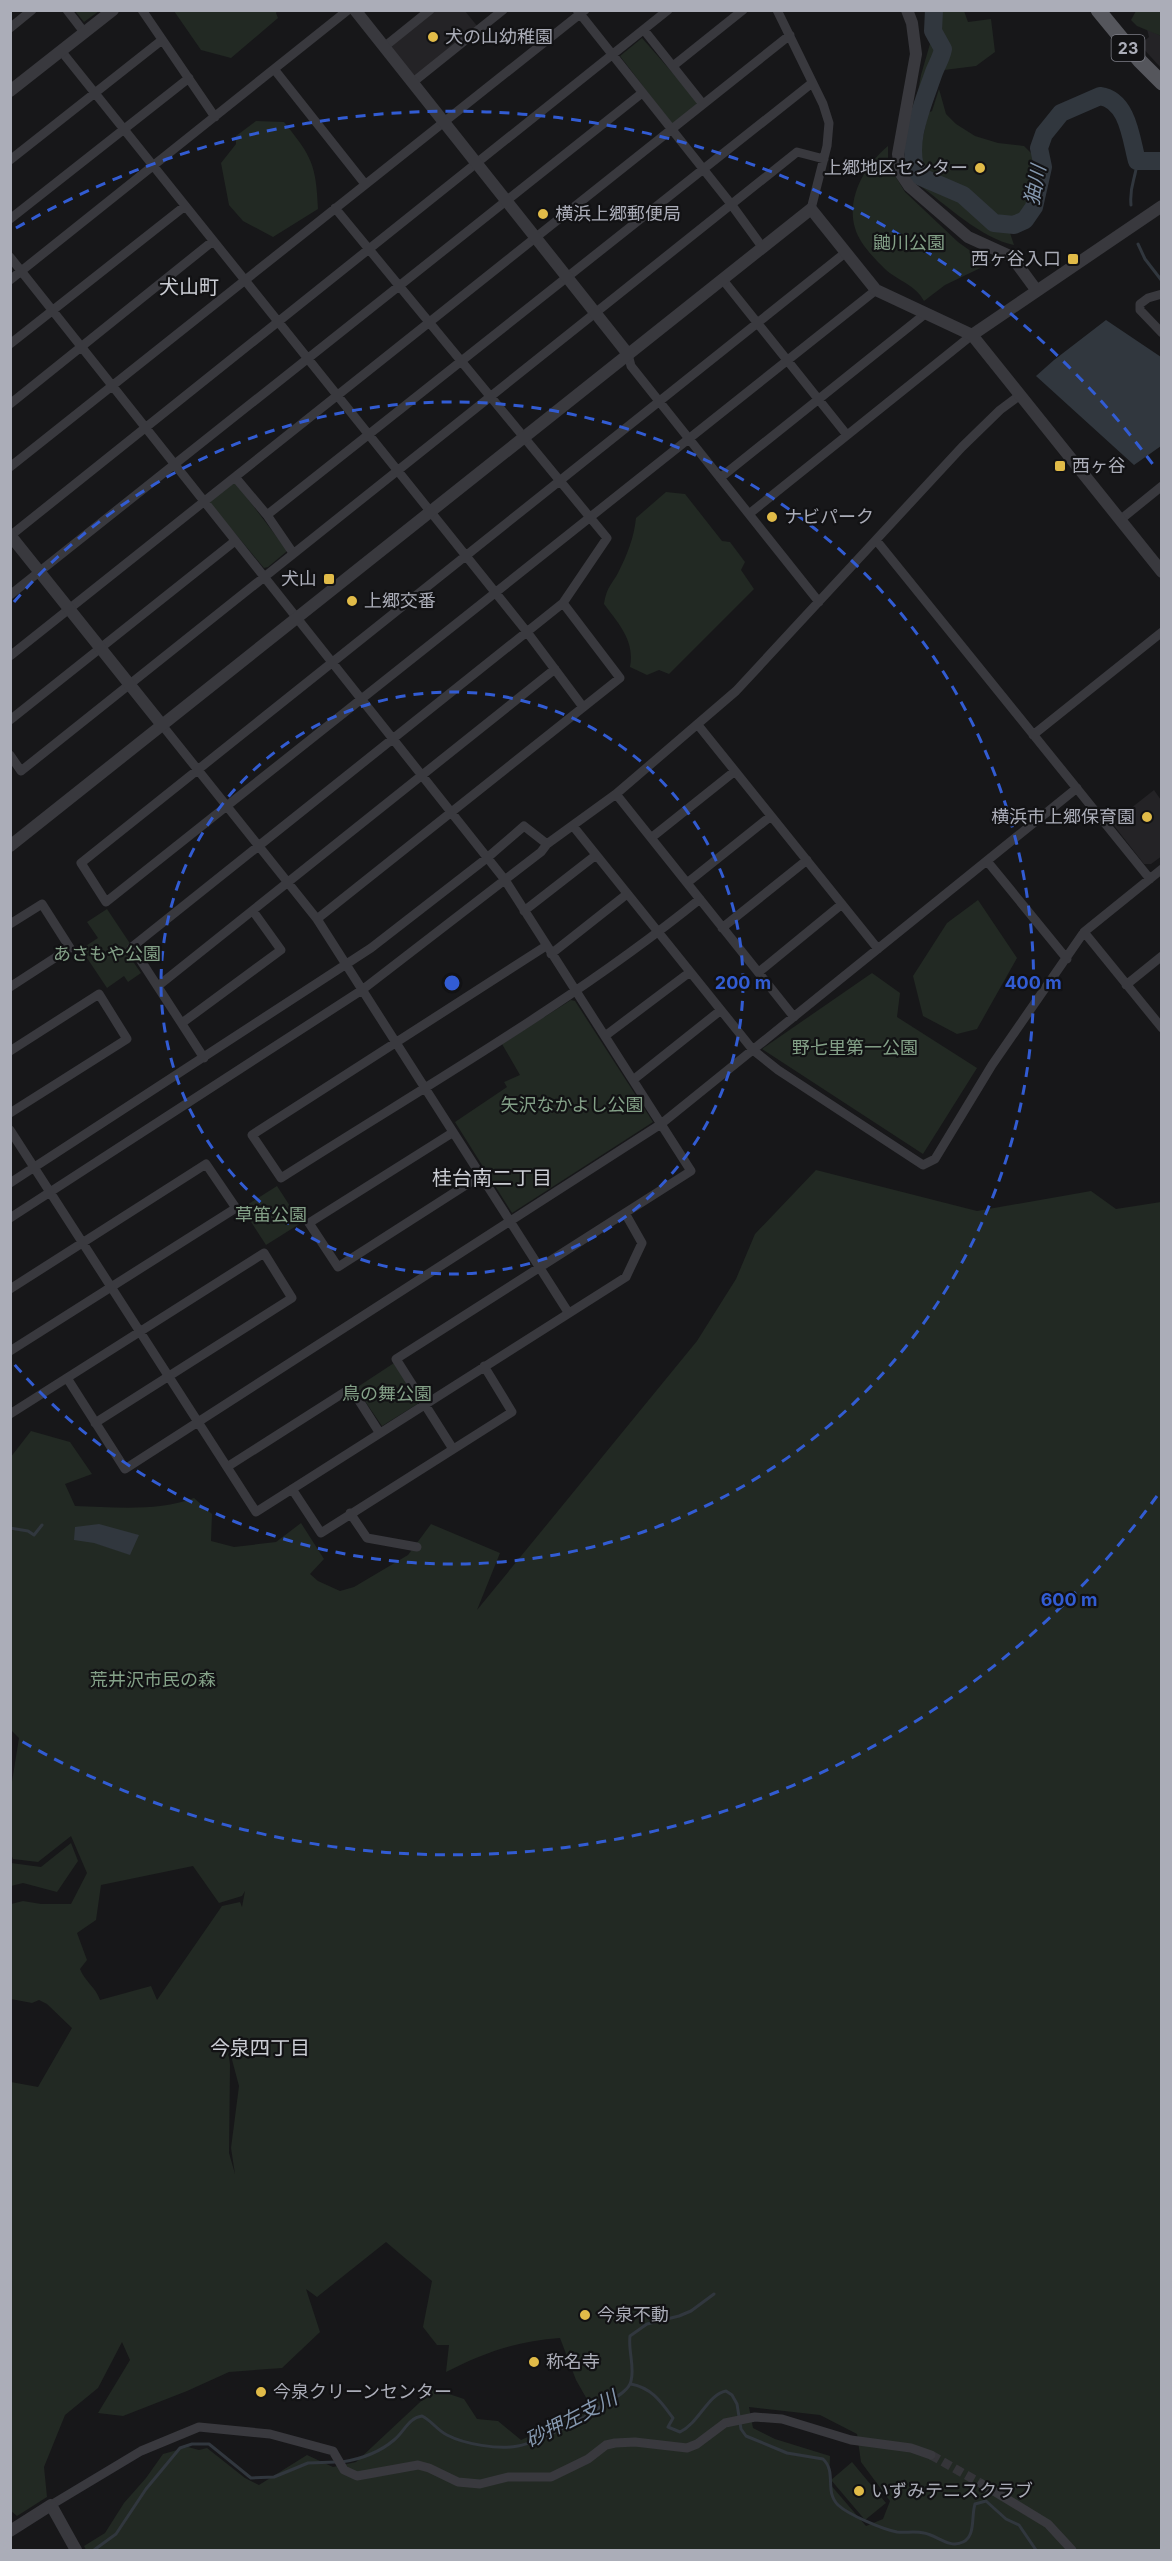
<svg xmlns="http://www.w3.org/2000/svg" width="1172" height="2561" viewBox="0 0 1172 2561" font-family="Inter,'Noto Sans JP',sans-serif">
<rect width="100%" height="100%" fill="#171719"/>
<path fill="#242326" d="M432,11H465L478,27L413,78L389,46Z
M1147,29L1161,36V68L1140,45L1149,37Z
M1154,790L1161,800L1162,856L1151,864H1144L1112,823Z"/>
<path fill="#222923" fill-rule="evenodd" d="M75,11H99L84,22Z
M174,11H277L276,13L278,18L231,58L201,50Z
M924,11H964L968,22L991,19L995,52L976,66L944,70L912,124L921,75L934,30Z
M1136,11H1161V36L1137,26L1131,20Z
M642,38L699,103L672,124L620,56Z
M939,89L946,114L956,124L975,136L998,143L1024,146L1032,154L1036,167V183L1029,204L1022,217L1011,220L992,218L980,204L961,192L944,183L927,178L920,172L918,162L928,113L932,111Z
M256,121L284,122C312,157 316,164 318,209L273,237L243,221L229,205L221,163L236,144V136Z
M888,146V164L905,192L958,242L972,252L997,260L945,285L924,301C916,285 898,281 885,269C874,258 859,243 855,228C846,198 865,165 888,146Z
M930,182L954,191L996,223L1007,224L1014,245C982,239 945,204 918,184Z
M235,482L286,549V552L268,567L264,568L209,502Z
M666,492L685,494L722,541L730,542L745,562L741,570L754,589L669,674L659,670L647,675L630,667C635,641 619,624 604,604C607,587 610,587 618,573C627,555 634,538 636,518Z
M978,900L1017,958L977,1029L957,1034L923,1016L913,976L947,923Z
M107,909L131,945L125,950L141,973L128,982L124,976L107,988L81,949L98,938L87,922Z
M872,973L900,993L897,1017L977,1068L923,1154L762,1049Z
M571,1000L575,1001L653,1122L512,1213L455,1122L507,1087L504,1082L520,1075L502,1044Z
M816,1170L977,1211L1091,1191L1116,1209L1161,1202V2550H86L84,2546L105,2533L124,2503L146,2478L163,2454L188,2447L199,2450L207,2448L245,2478L259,2485L307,2455L333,2467L356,2462L434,2389L464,2399L477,2419L498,2421L521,2440L584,2412L588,2401L576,2380L560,2338C517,2341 485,2352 446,2372L449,2345H437L423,2327L432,2281L386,2242L317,2297L306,2289L320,2332L282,2368L229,2372L187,2391L123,2416L98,2413L130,2360L122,2342L98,2388L65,2415L44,2467L47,2497L17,2516L11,2511V2082L38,2087L72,2028L47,2004L39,2000L32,2003L11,1999V1904L23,1901L41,1904H71L87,1873L71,1836L38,1862L13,1859L11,1854V1788L19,1738L10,1729V1458L31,1431L70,1442L92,1474L65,1484L75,1506C113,1507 157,1512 194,1498L212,1514L211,1541L234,1547L276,1542L301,1523L324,1559L310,1574L318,1581L340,1591L354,1587L408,1555L431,1524L500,1553L477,1610L697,1341L736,1279L755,1234ZM193,1866L219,1903L242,1896L245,1891L242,1907L240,1902L222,1906L157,2000L151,1986L100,2000C95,1986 85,1982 80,1969L87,1960L77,1933L96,1920L101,1885ZM227,2041L239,2086L231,2148L235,2174L229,2153L230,2065ZM749,2407L820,2415L857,2434L861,2462L890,2501L883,2519L866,2526L829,2483L830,2456L775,2439L753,2428Z
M277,1186L301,1223L266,1245L242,1208Z
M394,1363L419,1403L382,1426L356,1388Z
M71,1843L78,1861L57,1892L23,1883L11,1886V1863L41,1867Z
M852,2462L886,2503L865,2520L831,2480Z"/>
<path fill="#31373e" d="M1106,320L1161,357V446L1134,465L1036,376L1054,360Z
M99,1524L139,1535L130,1555L94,1543L74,1540L75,1527Z"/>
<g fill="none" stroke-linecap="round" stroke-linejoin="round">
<path stroke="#31373e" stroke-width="3" d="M1131,205C1129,184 1136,180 1137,161
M1138,244L1145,259L1162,281
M10,1528L28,1531L34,1535L42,1525
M631,2384C652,2388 661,2402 673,2418L668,2427L680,2432C699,2423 708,2394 726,2391L732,2395L737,2404L741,2429L746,2436L787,2453L823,2459C837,2472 824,2491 838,2505C849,2515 882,2529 897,2532C906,2533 915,2531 924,2533C937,2535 949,2549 963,2542C976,2536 971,2516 975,2504L986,2501L1006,2519L1019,2525L1036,2550
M342,2462C361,2459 380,2452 394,2440C405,2431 408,2418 422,2416C432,2421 437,2430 447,2435C464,2444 499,2450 518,2446C539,2442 583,2419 600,2407C610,2400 629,2392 631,2381C635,2367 628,2351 630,2336L647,2324L679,2316L691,2311L714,2294
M94,2550L116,2534L146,2489L180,2448L192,2444H209L251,2478L274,2477L308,2463L336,2462"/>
<path stroke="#31373e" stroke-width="18" d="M934,10L933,31L943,49C941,59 936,66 933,75C923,104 903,148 919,176L963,195L994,223L1014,225L1025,220L1034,207L1043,167L1039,148L1044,134L1061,113L1100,96C1128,100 1131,139 1137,161H1162"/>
<path stroke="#353539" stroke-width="9" stroke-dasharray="9 4.5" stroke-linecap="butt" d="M931,2455L982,2484"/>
<path stroke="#39393e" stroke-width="9" d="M67,10L84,32
M142,10L215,117
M577,10L731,204L763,248
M777,10L823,104L829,123L827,146L811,209
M10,28L32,10
M644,30L702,103
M384,47L430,10
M62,52L527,632L583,707
M673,66L743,10
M274,69L365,184
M412,83L503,10
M10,160L162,40
M10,219L189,78
M845,253L81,863L106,902L876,290
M10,257L505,880L691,1171L625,1213L642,1243L626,1277L256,1512L10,1130
M10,280L348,10
M723,280L847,435
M1162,294L1148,298L1140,304V310L1162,333
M10,344L185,206
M628,354L631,366L819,602
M10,404L213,241
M10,467L585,10
M235,477L267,515L812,83
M720,478L925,314
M749,514L972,335
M267,515L293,553
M1120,520L1162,486
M10,536L668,10
M876,540L1150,879
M10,595L642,93
M10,656L790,35
M10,720L235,541
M162,725L317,919L568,1312
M698,725L878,949
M1033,735L1162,632
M10,755L21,771L797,152L824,159
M616,794L794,1017
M573,826L753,1050L778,1070L923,1165L935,1159L992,1065L1084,932L1162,869
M651,838L735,771
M987,861L1067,959
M687,883L771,816
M524,911L596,855
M317,919L620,678L563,603L607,538L335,208
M10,924L42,904L70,948L10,987
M722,928L807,860
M1084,932L1162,1028
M546,946L252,1135L281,1178C422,1088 570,1004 700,899
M551,954L627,894
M759,972L842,904
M1126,985L1162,956
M158,986L555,669
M182,1023L281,950L253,911
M605,1036L690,972
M10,1051L99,994L127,1039L10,1113
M204,1058L132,947L563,603
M633,1080L721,1010
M452,1133L309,1223L338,1267L480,1176
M10,1183L371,948L487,858L524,826L547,844
M10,1218L362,990L541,852L547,844L616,794L736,691L962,447L1000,410L1020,395
M10,1289L206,1164L236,1208L10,1351
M67,1378L125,1469L661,1124L1077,788
M10,1414L264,1253L292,1298L95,1423
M453,1449L396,1359L625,1213
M227,1467L351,1388L379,1432
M292,1489L321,1533L512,1412L484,1366
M350,1513L367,1538L417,1547
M982,2484L1048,2524L1072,2550
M51,2505L141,2451L199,2427L270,2434L333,2451L344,2470L357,2476L418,2465L429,2468L458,2482L480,2484L508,2477H551L588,2459L606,2445L615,2443L635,2442L687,2448L697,2444L725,2423L755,2417L782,2419L851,2440L911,2448L931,2455"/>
<path stroke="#39393e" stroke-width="12" d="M355,10L628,354
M907,10L912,23L916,54L898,154L901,174L909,186L968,237L1012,257L1037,291
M10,91L113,10
M972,335L1162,206
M10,535L162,725
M10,846L811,209L876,290L972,335L1162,572
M10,2531L51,2505L76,2550"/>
<path stroke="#55565c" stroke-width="15" d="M1098,10L1140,61L1162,83"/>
</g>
<g fill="none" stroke="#325cd3" stroke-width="3" stroke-dasharray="10 8">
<circle cx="452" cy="983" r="291"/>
<path d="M14 602A581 581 0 1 1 14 1364"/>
<path d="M1157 1496A872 872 0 0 1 16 1738M16 228A872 872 0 0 1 1157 470"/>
</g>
<g fill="#e1bb48" stroke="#121214" stroke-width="2">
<circle cx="433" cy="37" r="6"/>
<circle cx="980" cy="168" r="6"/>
<circle cx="543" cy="214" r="6"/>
<rect x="1067" y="253" width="12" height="12" rx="3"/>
<rect x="1054" y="460" width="12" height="12" rx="3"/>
<circle cx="772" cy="517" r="6"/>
<rect x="323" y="573" width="12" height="12" rx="3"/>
<circle cx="352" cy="601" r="6"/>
<circle cx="1147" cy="817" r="6"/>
<circle cx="585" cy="2315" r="6"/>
<circle cx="534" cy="2362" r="6"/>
<circle cx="261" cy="2392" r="6"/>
<circle cx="859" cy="2491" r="6"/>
</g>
<g text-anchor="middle" stroke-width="4.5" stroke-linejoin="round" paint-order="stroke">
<rect fill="#121214" stroke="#7d7e87" stroke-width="1.5" x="1111.5" y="35" width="33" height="26" rx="4.5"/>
<g font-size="16" font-weight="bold" fill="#abadb8">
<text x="1128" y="54">23</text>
</g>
<g font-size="18" fill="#abadb8" stroke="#121214" text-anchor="start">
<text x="445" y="43">犬の山幼稚園</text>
<text x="968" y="174" text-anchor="end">上郷地区センター</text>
<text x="555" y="220">横浜上郷郵便局</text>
<text x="1061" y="265" text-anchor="end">西ヶ谷入口</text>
<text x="1072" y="472">西ヶ谷</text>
<text x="784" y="523">ナビパーク</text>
<text x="317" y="585" text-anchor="end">犬山</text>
<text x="364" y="607">上郷交番</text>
<text x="1135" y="823" text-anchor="end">横浜市上郷保育園</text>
<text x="597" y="2321">今泉不動</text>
<text x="546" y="2368">称名寺</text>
<text x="273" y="2398">今泉クリーンセンター</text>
<text x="871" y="2497">いずみテニスクラブ</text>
</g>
<g font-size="18" fill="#84a188" stroke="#121214">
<text x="909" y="249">鼬川公園</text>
<text x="107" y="960">あさもや公園</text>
<text x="855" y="1054">野七里第一公園</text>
<text x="572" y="1111">矢沢なかよし公園</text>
<text x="271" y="1221">草笛公園</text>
<text x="387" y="1400">鳥の舞公園</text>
<text x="153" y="1686">荒井沢市民の森</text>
</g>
<g font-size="20" font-style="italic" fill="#8598af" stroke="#121214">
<text transform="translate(1035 185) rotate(-79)" y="7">㹨川</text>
<text transform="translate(571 2419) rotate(-27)" y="7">砂押左支川</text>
</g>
<g font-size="20" fill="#cbcdd4" stroke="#121214">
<text x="189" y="294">犬山町</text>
<text x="492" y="1185">桂台南二丁目</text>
<text x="260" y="2055">今泉四丁目</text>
</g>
</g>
<circle cx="452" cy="983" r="9" fill="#325cd3" stroke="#121214" stroke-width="3"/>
<g font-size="18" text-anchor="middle" font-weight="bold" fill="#325cd3" stroke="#121214" stroke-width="4.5" stroke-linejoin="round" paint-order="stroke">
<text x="743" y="989">200 m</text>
<text x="1033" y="989">400 m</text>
<text x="1069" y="1606">600 m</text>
</g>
<rect width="1172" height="2561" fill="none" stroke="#abadb8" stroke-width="24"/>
</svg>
